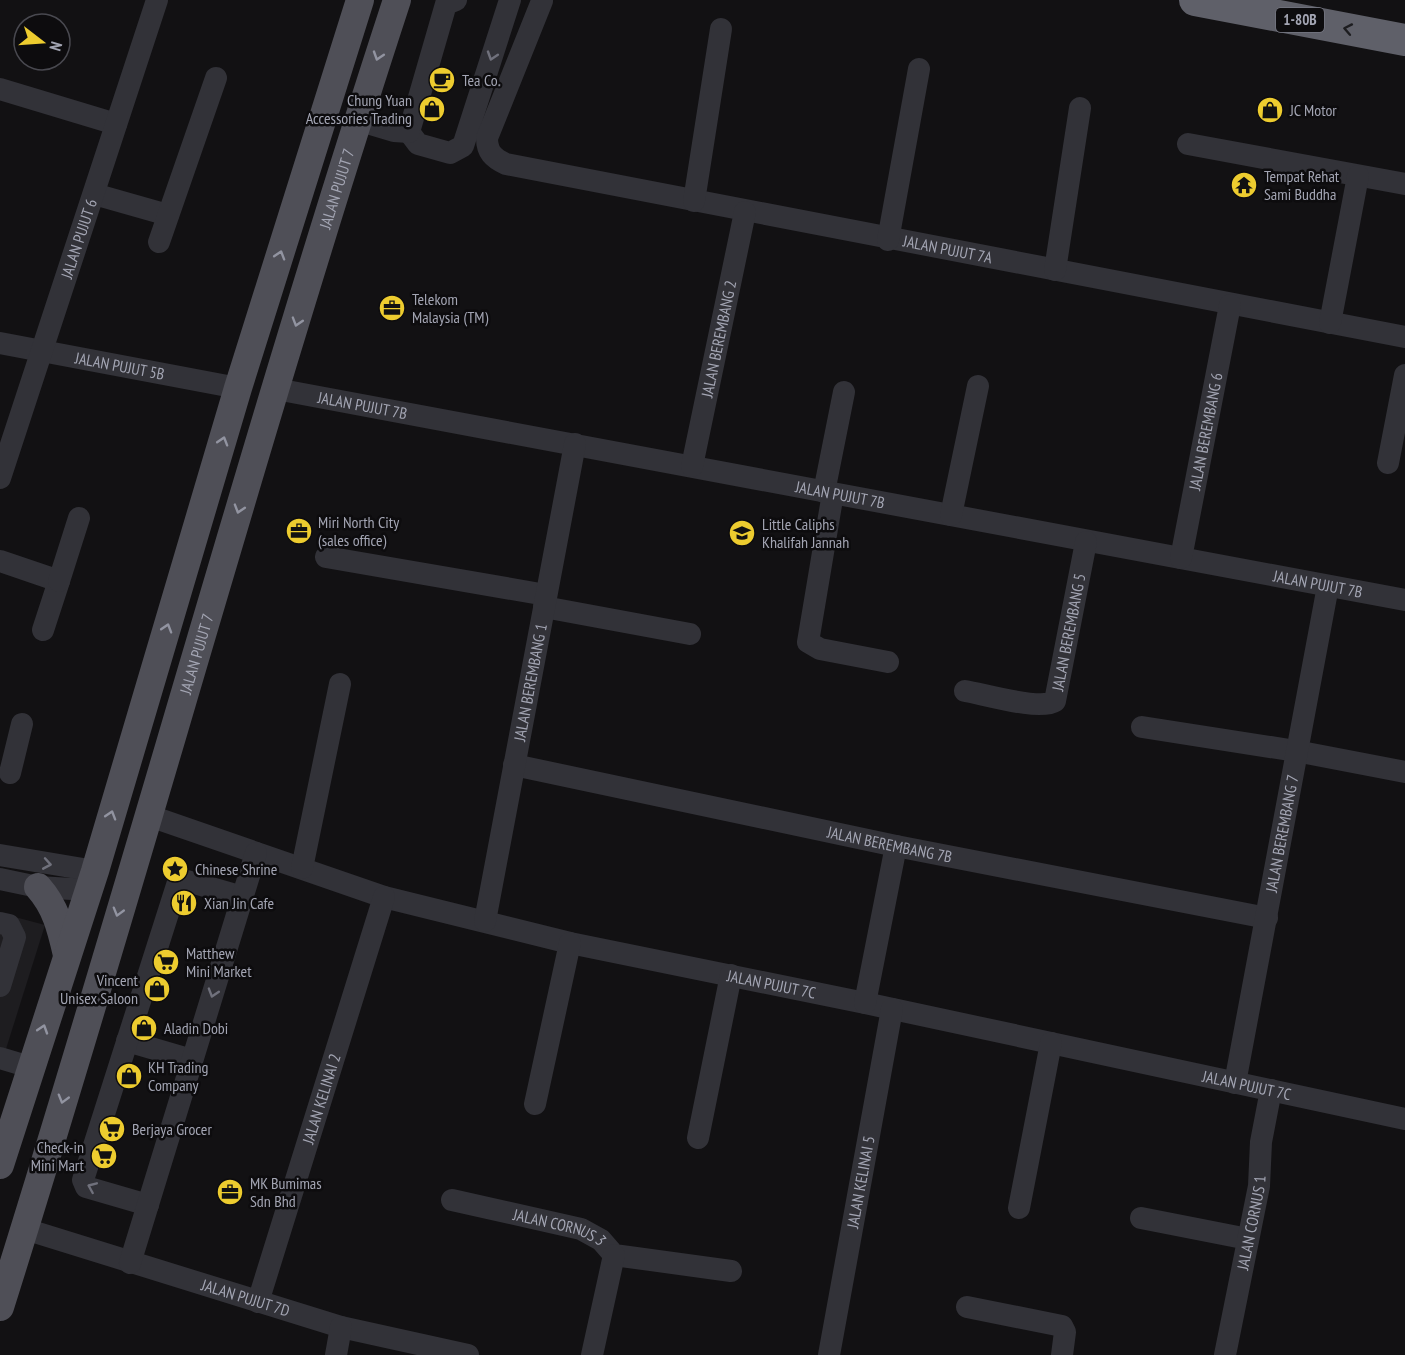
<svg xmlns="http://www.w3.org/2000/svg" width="1405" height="1355" viewBox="0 0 1405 1355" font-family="'PT Sans Narrow',sans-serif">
<rect width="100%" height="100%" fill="#121113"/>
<path fill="#1e1d20" d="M0,913L45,925L0,1068Z"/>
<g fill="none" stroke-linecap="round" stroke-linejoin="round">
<g stroke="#323238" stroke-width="22">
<path d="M456,0L446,4L409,132L418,144L450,153L463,146L510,0"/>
<path id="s1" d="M542,1L487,138C487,152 493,158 506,164L1405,337"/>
<path d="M0,89L116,124"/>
<path d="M357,120L394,131L409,132"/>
<path d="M1188,144L1405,184"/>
<path d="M94,194L168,215"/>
<path d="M694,201L721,29"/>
<path d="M888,240L919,69"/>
<path d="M159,242L216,78"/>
<path d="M1055,270L1080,108"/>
<path d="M1330,323L1358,176"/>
<path id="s2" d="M0,343L238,388"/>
<path id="s3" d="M276,389L1405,600"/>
<path d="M1388,463L1405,375"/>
<path id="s4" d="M692,466L745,212"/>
<path id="s5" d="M0,478L157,0"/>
<path d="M824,492L844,392"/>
<path d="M833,493L808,642L820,649L888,662"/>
<path d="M951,515L978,386"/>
<path d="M326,557L546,595"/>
<path id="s6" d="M1181,558L1230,305"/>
<path d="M0,561L59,581L43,630"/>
<path d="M59,581L79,518"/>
<path d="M544,607L690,634"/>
<path id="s7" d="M965,691C984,694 1040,711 1055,701L1086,542"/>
<path d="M1142,727L1296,751L1405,772"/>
<path id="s8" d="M514,765L896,846L1267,918"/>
<path d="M10,773L22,724"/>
<path id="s9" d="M147,815L384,897L570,943L865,1003L1405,1119"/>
<path d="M0,855L95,871"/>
<path d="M302,868L340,684"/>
<path d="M0,879L38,887L89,890"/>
<path id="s10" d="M485,921L575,444"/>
<path d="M0,923L9,925L15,937L0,986"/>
<path d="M865,1003L896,846"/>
<path d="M127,1041L192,1060"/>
<path d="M0,1058L30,1067"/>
<path id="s11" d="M1235,1083L1328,586"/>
<path d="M535,1104L570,943"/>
<path d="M698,1138L731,975"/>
<path id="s12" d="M452,1200L581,1229L601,1240L614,1255L731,1271"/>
<path d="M148,1205L86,1187L83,1180L178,882L187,881L243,897"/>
<path d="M1019,1208L1051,1043"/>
<path d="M1141,1218L1248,1239"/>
<path id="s13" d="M25,1229L341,1327L468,1355"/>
<path d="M130,1263L256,853"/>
<path id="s14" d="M258,1302L384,897"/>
<path d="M967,1307L1062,1326L1065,1332L1062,1355"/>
<path d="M336,1355L341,1327"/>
<path d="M592,1355L614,1255"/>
<path id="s15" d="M829,1355L892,1009"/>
<path id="s16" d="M1225,1355L1259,1186L1261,1142L1271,1090"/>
</g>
<g stroke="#4f4f57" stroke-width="28">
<path d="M38,887C56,907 61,929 67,955"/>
<path d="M0,1165L95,871L238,388L360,0"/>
<path id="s17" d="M0,1307C137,873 255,433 397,0"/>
</g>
<path stroke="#5f6069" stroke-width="32" d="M1195,0L1405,40"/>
</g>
<defs><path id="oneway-chevron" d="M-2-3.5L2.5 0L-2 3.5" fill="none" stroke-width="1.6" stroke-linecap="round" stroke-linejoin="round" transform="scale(1.5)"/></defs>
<use stroke="#1d1d20" href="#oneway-chevron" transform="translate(1348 29) rotate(-169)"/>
<g stroke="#9294a1">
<use href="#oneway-chevron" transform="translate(378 56) rotate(108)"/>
<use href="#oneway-chevron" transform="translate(280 255) rotate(-73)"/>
<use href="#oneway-chevron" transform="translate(297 322) rotate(107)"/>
<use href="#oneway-chevron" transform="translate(223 441) rotate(-73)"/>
<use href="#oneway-chevron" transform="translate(239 509) rotate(107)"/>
<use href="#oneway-chevron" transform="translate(167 628) rotate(-73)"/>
<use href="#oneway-chevron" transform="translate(111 815) rotate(-73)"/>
<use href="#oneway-chevron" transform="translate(118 912) rotate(106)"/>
<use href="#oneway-chevron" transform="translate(43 1029) rotate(-72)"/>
<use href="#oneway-chevron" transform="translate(63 1099) rotate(106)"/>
</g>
<g stroke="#70717c">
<use href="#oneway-chevron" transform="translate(492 56) rotate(108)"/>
<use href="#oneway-chevron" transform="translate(47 864) rotate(10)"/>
<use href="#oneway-chevron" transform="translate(213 993) rotate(107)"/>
<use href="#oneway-chevron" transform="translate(92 1187) rotate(-157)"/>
</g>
<defs>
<symbol id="cafe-disc" viewBox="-11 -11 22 22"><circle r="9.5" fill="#edcc2f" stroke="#0d0c0e"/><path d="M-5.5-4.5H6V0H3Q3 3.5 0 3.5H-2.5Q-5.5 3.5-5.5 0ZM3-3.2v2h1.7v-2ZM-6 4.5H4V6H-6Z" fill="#111"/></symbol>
<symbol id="shop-disc" viewBox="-11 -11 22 22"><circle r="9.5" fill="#edcc2f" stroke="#0d0c0e"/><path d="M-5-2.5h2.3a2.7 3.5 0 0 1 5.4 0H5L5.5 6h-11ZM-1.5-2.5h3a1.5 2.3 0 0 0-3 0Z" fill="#111"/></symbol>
<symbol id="temple-disc" viewBox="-11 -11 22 22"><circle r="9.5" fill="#edcc2f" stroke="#0d0c0e"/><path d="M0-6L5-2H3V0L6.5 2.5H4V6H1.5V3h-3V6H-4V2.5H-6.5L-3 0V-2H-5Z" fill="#111"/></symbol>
<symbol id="office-disc" viewBox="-11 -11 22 22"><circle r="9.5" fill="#edcc2f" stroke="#0d0c0e"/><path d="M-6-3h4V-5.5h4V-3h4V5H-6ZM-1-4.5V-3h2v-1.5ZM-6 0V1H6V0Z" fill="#111"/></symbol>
<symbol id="school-disc" viewBox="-11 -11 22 22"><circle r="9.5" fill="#edcc2f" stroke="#0d0c0e"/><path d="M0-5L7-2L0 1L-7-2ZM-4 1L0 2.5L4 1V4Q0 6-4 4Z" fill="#111"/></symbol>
<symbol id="sight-disc" viewBox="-11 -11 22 22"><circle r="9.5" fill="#edcc2f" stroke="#0d0c0e"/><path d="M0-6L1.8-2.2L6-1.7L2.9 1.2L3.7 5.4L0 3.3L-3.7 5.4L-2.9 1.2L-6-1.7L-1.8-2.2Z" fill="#111"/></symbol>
<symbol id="restaurant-disc" viewBox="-11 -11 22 22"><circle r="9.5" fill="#edcc2f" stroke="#0d0c0e"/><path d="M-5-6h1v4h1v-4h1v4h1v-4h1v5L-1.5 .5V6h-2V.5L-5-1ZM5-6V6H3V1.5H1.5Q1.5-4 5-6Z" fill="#111"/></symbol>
<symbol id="supermarket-disc" viewBox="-11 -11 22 22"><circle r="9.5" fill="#edcc2f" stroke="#0d0c0e"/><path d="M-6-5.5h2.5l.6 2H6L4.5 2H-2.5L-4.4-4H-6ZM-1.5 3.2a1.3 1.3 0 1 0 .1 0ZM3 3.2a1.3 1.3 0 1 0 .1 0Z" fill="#111"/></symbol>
</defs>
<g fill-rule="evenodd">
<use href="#cafe-disc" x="427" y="65" width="30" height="30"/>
<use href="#shop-disc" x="417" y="94" width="30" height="30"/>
<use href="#shop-disc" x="1255" y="95" width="30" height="30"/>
<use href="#temple-disc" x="1229" y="170" width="30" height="30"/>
<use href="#office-disc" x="377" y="293" width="30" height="30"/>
<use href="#office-disc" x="284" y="516" width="30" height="30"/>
<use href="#school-disc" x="727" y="518" width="30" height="30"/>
<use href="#sight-disc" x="160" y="854" width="30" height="30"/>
<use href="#restaurant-disc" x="169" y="888" width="30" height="30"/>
<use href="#supermarket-disc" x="151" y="947" width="30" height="30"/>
<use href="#shop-disc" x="142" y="974" width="30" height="30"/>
<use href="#shop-disc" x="129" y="1013" width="30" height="30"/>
<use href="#shop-disc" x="114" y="1061" width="30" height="30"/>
<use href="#supermarket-disc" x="97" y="1114" width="30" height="30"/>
<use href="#supermarket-disc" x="89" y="1141" width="30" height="30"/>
<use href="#office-disc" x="215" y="1177" width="30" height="30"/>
</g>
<g text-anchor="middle" stroke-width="5" stroke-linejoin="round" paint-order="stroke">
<rect fill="#0d0c0e" stroke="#767782" stroke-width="1.5" x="1276" y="8" width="48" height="24" rx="4.5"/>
<g font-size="15" font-weight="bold" fill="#a3a5b3">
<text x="1300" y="25">1-80B</text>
</g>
<g font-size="16" fill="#a3a5b3" stroke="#0d0c0e" text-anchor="start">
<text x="462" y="86">Tea Co.</text>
<text x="412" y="106" text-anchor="end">Chung Yuan<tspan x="412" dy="18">Accessories Trading</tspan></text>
<text x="1290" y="116">JC Motor</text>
<text x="1264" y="182">Tempat Rehat<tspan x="1264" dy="18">Sami Buddha</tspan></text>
<text x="412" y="305">Telekom<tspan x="412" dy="18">Malaysia (TM)</tspan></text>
<text x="318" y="528">Miri North City<tspan x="318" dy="18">(sales office)</tspan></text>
<text x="762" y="530">Little Caliphs<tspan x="762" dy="18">Khalifah Jannah</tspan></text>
<text x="195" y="875">Chinese Shrine</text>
<text x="204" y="909">Xian Jin Cafe</text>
<text x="186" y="959">Matthew<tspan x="186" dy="18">Mini Market</tspan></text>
<text x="138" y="986" text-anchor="end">Vincent<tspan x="138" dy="18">Unisex Saloon</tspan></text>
<text x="164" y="1034">Aladin Dobi</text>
<text x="148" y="1073">KH Trading<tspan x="148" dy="18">Company</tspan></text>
<text x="132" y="1135">Berjaya Grocer</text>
<text x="84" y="1153" text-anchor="end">Check-in<tspan x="84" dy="18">Mini Mart</tspan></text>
<text x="250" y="1189">MK Bumimas<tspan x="250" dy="18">Sdn Bhd</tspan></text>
</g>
<g font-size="16" fill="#a3a5b3" stroke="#0d0c0e">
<text dy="6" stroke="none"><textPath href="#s17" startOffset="1168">JALAN PUJUT 7</textPath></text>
<text dy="6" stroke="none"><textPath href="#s5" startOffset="252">JALAN PUJUT 6</textPath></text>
<text dy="6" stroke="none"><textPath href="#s1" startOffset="632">JALAN PUJUT 7A</textPath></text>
<text dy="6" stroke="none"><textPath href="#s4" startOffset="130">JALAN BEREMBANG 2</textPath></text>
<text dy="6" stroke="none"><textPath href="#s2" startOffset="122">JALAN PUJUT 5B</textPath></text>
<text dy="6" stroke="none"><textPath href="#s3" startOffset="88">JALAN PUJUT 7B</textPath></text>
<text dy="6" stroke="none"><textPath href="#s6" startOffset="129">JALAN BEREMBANG 6</textPath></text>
<text dy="6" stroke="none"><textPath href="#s3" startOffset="574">JALAN PUJUT 7B</textPath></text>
<text dy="6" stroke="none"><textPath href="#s3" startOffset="1060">JALAN PUJUT 7B</textPath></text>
<text dy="6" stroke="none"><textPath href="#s7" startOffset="162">JALAN BEREMBANG 5</textPath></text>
<text dy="6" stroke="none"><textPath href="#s17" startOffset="682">JALAN PUJUT 7</textPath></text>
<text dy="6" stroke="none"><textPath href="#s10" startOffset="243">JALAN BEREMBANG 1</textPath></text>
<text dy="6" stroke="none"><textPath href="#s11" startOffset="254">JALAN BEREMBANG 7</textPath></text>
<text dy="6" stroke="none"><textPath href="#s8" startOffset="384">JALAN BEREMBANG 7B</textPath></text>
<text dy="6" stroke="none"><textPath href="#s9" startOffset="648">JALAN PUJUT 7C</textPath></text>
<text dy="6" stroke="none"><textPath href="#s9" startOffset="1134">JALAN PUJUT 7C</textPath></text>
<text dy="6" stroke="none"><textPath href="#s14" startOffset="213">JALAN KELINAI 2</textPath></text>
<text dy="6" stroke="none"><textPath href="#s15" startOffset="176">JALAN KELINAI 5</textPath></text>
<text dy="6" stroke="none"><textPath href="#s16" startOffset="135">JALAN CORNUS 1</textPath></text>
<text dy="6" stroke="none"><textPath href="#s12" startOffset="111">JALAN CORNUS 3</textPath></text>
<text dy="6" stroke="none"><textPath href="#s13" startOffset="231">JALAN PUJUT 7D</textPath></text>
</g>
</g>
<g transform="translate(42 42) rotate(107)"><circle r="28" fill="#0d0c0e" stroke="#494950" stroke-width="1.5"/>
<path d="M0-4.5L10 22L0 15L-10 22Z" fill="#edcc2f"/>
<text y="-9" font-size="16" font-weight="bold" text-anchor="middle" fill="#a3a5b3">N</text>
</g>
</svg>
